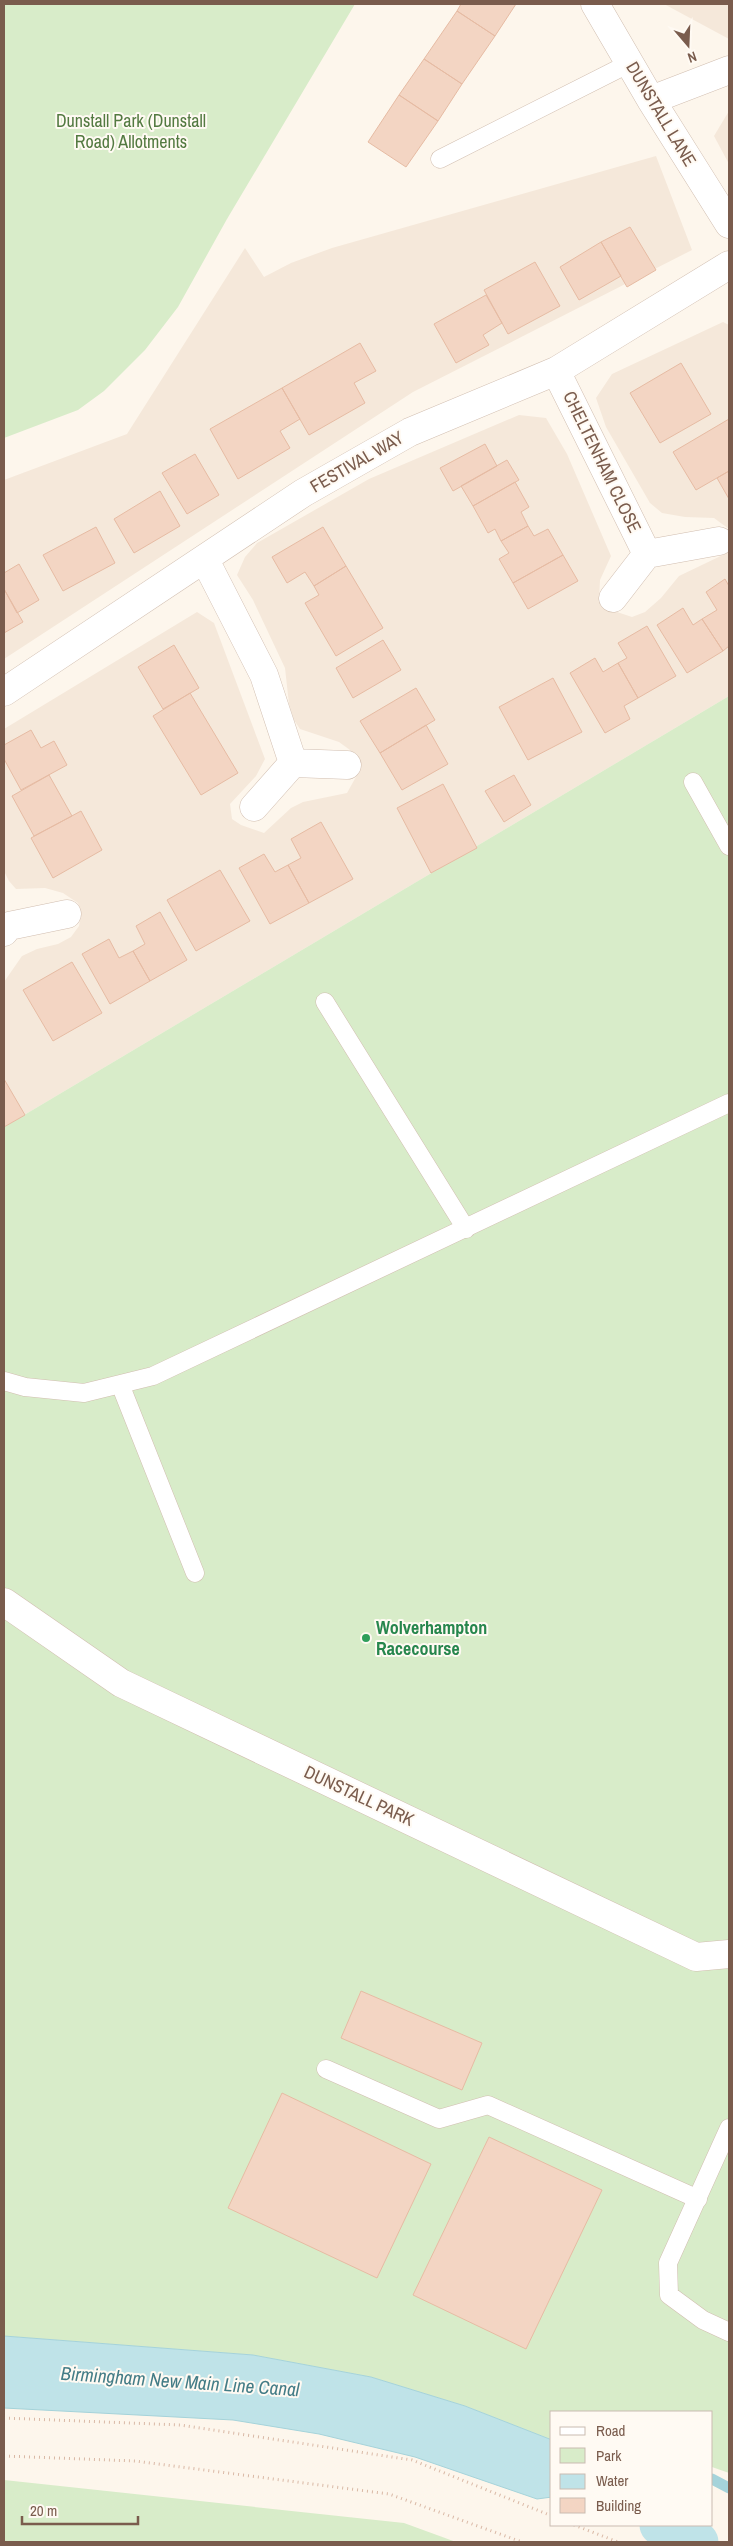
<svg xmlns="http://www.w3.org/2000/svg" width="733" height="2546" viewBox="0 0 733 2546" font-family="'Archivo Narrow',sans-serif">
<rect width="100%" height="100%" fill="#fdf6ec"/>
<path fill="#f5e8da" d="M664,4H729V39Z
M729,111V164L714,136Z
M656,156L692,250L413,392L4,659V480L127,434L245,248L264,277L291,263L332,248Z
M723,322L729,325V529L714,518L685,517L662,513L650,503L606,427L596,398L612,374Z
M519,415L546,418L567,454L611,556L600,580L599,600L608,609L632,617L645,612L661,598L679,576L729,552V696L4,1127V982L22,956L37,949L58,944L71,937L79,926L81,915L78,903L63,893L45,888L16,889L9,881L4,871V729L197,612L214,623L265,759L256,776L230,804L232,819L241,825L264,833L291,808L303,802L347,793L357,775L350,750L339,742L300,729L294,720L289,704L285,668L253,600L237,575L245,557L257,543L369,479Z"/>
<path fill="#d8ecc9" d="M4,4H355L227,219L178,307L145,350L104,391L78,410L4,438Z
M729,696V2473L712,2467V2412H552V2440L465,2406L371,2377L253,2355L4,2336V1127Z
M4,2480L404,2523L456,2542H4Z"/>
<path fill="#bfe3e8" stroke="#a5d3da" d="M4,2336L253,2355L371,2377L465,2406L552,2440V2497L537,2499L415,2457L319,2434L233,2420L4,2408Z"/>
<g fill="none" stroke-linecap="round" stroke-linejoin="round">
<path stroke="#a5d3da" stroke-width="11" d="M712,2479L729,2488"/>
<path stroke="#bfe3e8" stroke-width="41" d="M660,2525L698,2542"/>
</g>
<path fill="#f3d5c3" stroke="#e6bba3" d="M461,4H516L495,36L457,11Z
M457,11L495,36L462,84L424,59Z
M424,59L462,84L438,121L399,95Z
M399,95L438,121L406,167L368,142Z
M630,227L656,270L627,287L601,242Z
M601,242L621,276L579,300L560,267Z
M535,262L560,306L508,334L484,290Z
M486,295L502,323L483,335L489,345L456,363L434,324Z
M360,343L376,371L354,383L365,403L309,435L282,388Z
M681,363L711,414L660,443L630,393Z
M282,388L300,419L280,431L290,448L238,479L210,429Z
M729,419V471L696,490L673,452Z
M485,444L497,466L453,491L440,468Z
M195,454L219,495L187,514L162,473Z
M507,460L519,480L473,506L461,486Z
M729,471V499L717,478Z
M515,482L529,507L521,512L528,526L501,541L495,529L488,533L473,506Z
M160,491L180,526L134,553L114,519Z
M528,526L534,536L548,529L563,555L513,583L499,559L509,553L501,541Z
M96,527L115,563L63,591L43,555Z
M323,527L346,566L314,586L305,572L287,583L272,557Z
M563,555L578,581L528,609L513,583Z
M19,564L39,600L17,613L4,589V573Z
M346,566L383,628L336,656L305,603L319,595L314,586Z
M725,579L729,586V646L723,651L702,619L717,610L706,592Z
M4,589L23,622L4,633Z
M683,608L693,625L702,619L723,651L687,673L657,625Z
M647,626L676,676L638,698L618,663L627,658L618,643Z
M383,640L401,670L353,698L336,668Z
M174,645L199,688L163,709L138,667Z
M595,658L603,672L618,663L638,698L624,706L630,719L605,733L570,673Z
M553,678L582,732L528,760L499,707Z
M416,688L435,720L380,753L360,721Z
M190,693L238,773L201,795L153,716Z
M426,725L448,764L402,790L380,753Z
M31,730L41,748L54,741L67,765L21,790L4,759V745Z
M49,775L72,816L34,836L12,796Z
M514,775L531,805L504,822L485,791Z
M443,784L477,848L431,873L397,808Z
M81,811L102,850L53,878L31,838Z
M321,822L353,879L309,903L288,865L301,858L291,839Z
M264,854L275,872L288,865L309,903L270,924L239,868Z
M220,870L250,921L196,951L167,900Z
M160,912L187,960L150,981L133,951L145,944L136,926Z
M109,939L119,958L133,951L150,981L110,1004L82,954Z
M72,962L102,1013L53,1041L23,990Z
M4,1079L25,1115L4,1127Z
M361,1991L482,2043L462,2090L341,2038Z
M282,2093L431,2164L377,2278L228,2208Z
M489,2137L602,2190L526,2349L413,2295Z"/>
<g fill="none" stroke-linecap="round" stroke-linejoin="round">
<defs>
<path id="lane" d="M440,159L630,63
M693,782L729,846
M325,1002L466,1229
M4,1381L25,1387L84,1393L153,1376L729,1103
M120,1384L195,1573
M326,2069L439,2119L488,2105L698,2199
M729,2128L668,2263L669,2295L703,2320L729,2332"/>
<path id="street" d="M595,4L651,100L729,224
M651,100L729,70
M556,371L647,554
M205,560L264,675L293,763
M613,598L647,554L719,541
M4,692L303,493L410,432L556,371L729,265
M254,807L293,763L347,765
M4,932L9,926L67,914
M4,1602L121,1683L696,1957L729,1954"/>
</defs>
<use href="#lane" stroke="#d1beb0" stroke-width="19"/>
<use href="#street" stroke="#d1beb0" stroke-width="29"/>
<path stroke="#d9b8a5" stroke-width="3" stroke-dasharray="1 4" stroke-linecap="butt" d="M4,2418L180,2425L412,2460L552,2516
M4,2456L135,2461L389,2494L522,2542
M574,2525L618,2542"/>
<use href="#lane" stroke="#fff" stroke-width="18"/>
<use href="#street" stroke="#fff" stroke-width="28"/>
</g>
<circle fill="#2e9e5b" stroke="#fffaf3" stroke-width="2" cx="366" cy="1638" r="5"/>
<g text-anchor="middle" stroke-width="4" stroke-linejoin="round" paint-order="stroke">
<g font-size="18" fill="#7a5c4d" stroke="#fffaf3">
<text transform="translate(661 114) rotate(59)" y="6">DUNSTALL LANE</text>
<text transform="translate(357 462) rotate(-30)" y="6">FESTIVAL WAY</text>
<text transform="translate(602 462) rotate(64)" y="6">CHELTENHAM CLOSE</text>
<text transform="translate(359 1796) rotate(25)" y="6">DUNSTALL PARK</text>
</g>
<g font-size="18" fill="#537a41" stroke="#fffaf3">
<text x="131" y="127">Dunstall Park (Dunstall<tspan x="131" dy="21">Road) Allotments</tspan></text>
</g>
<g font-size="18" font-weight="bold" fill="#27864d" stroke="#fffaf3" text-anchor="start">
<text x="376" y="1634">Wolverhampton<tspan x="376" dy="21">Racecourse</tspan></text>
</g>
<g font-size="19" font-style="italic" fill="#437c86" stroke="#fffaf3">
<text transform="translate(180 2381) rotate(4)" y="7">Birmingham New Main Line Canal</text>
</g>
</g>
<rect width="733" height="2546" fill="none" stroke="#7a5c4d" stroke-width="10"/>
<rect x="550" y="2411" width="162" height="115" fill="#fffaf3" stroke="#cabbb1"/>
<rect x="560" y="2427" width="25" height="8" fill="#ffffff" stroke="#cabbb1"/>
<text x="596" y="2436" font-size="15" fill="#7a5c4d">Road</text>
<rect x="560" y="2448" width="25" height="15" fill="#d8ecc9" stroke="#cabbb1"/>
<text x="596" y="2461" font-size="15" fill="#7a5c4d">Park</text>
<rect x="560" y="2474" width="25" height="15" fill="#bfe3e8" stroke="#cabbb1"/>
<text x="596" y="2486" font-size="15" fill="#7a5c4d">Water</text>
<rect x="560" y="2498" width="25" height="15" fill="#f3d5c3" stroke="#cabbb1"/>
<text x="596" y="2511" font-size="15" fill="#7a5c4d">Building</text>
<g transform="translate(688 45) rotate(161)" stroke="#fffaf3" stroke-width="4" paint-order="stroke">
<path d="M0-4L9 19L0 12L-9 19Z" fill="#7a5c4d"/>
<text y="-8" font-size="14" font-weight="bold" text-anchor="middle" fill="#7a5c4d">N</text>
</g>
<path d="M22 2516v8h116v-8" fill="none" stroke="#7a5c4d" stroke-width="2.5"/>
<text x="30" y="2516" font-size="15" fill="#7a5c4d" stroke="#fffaf3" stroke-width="4" paint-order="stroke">20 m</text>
</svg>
